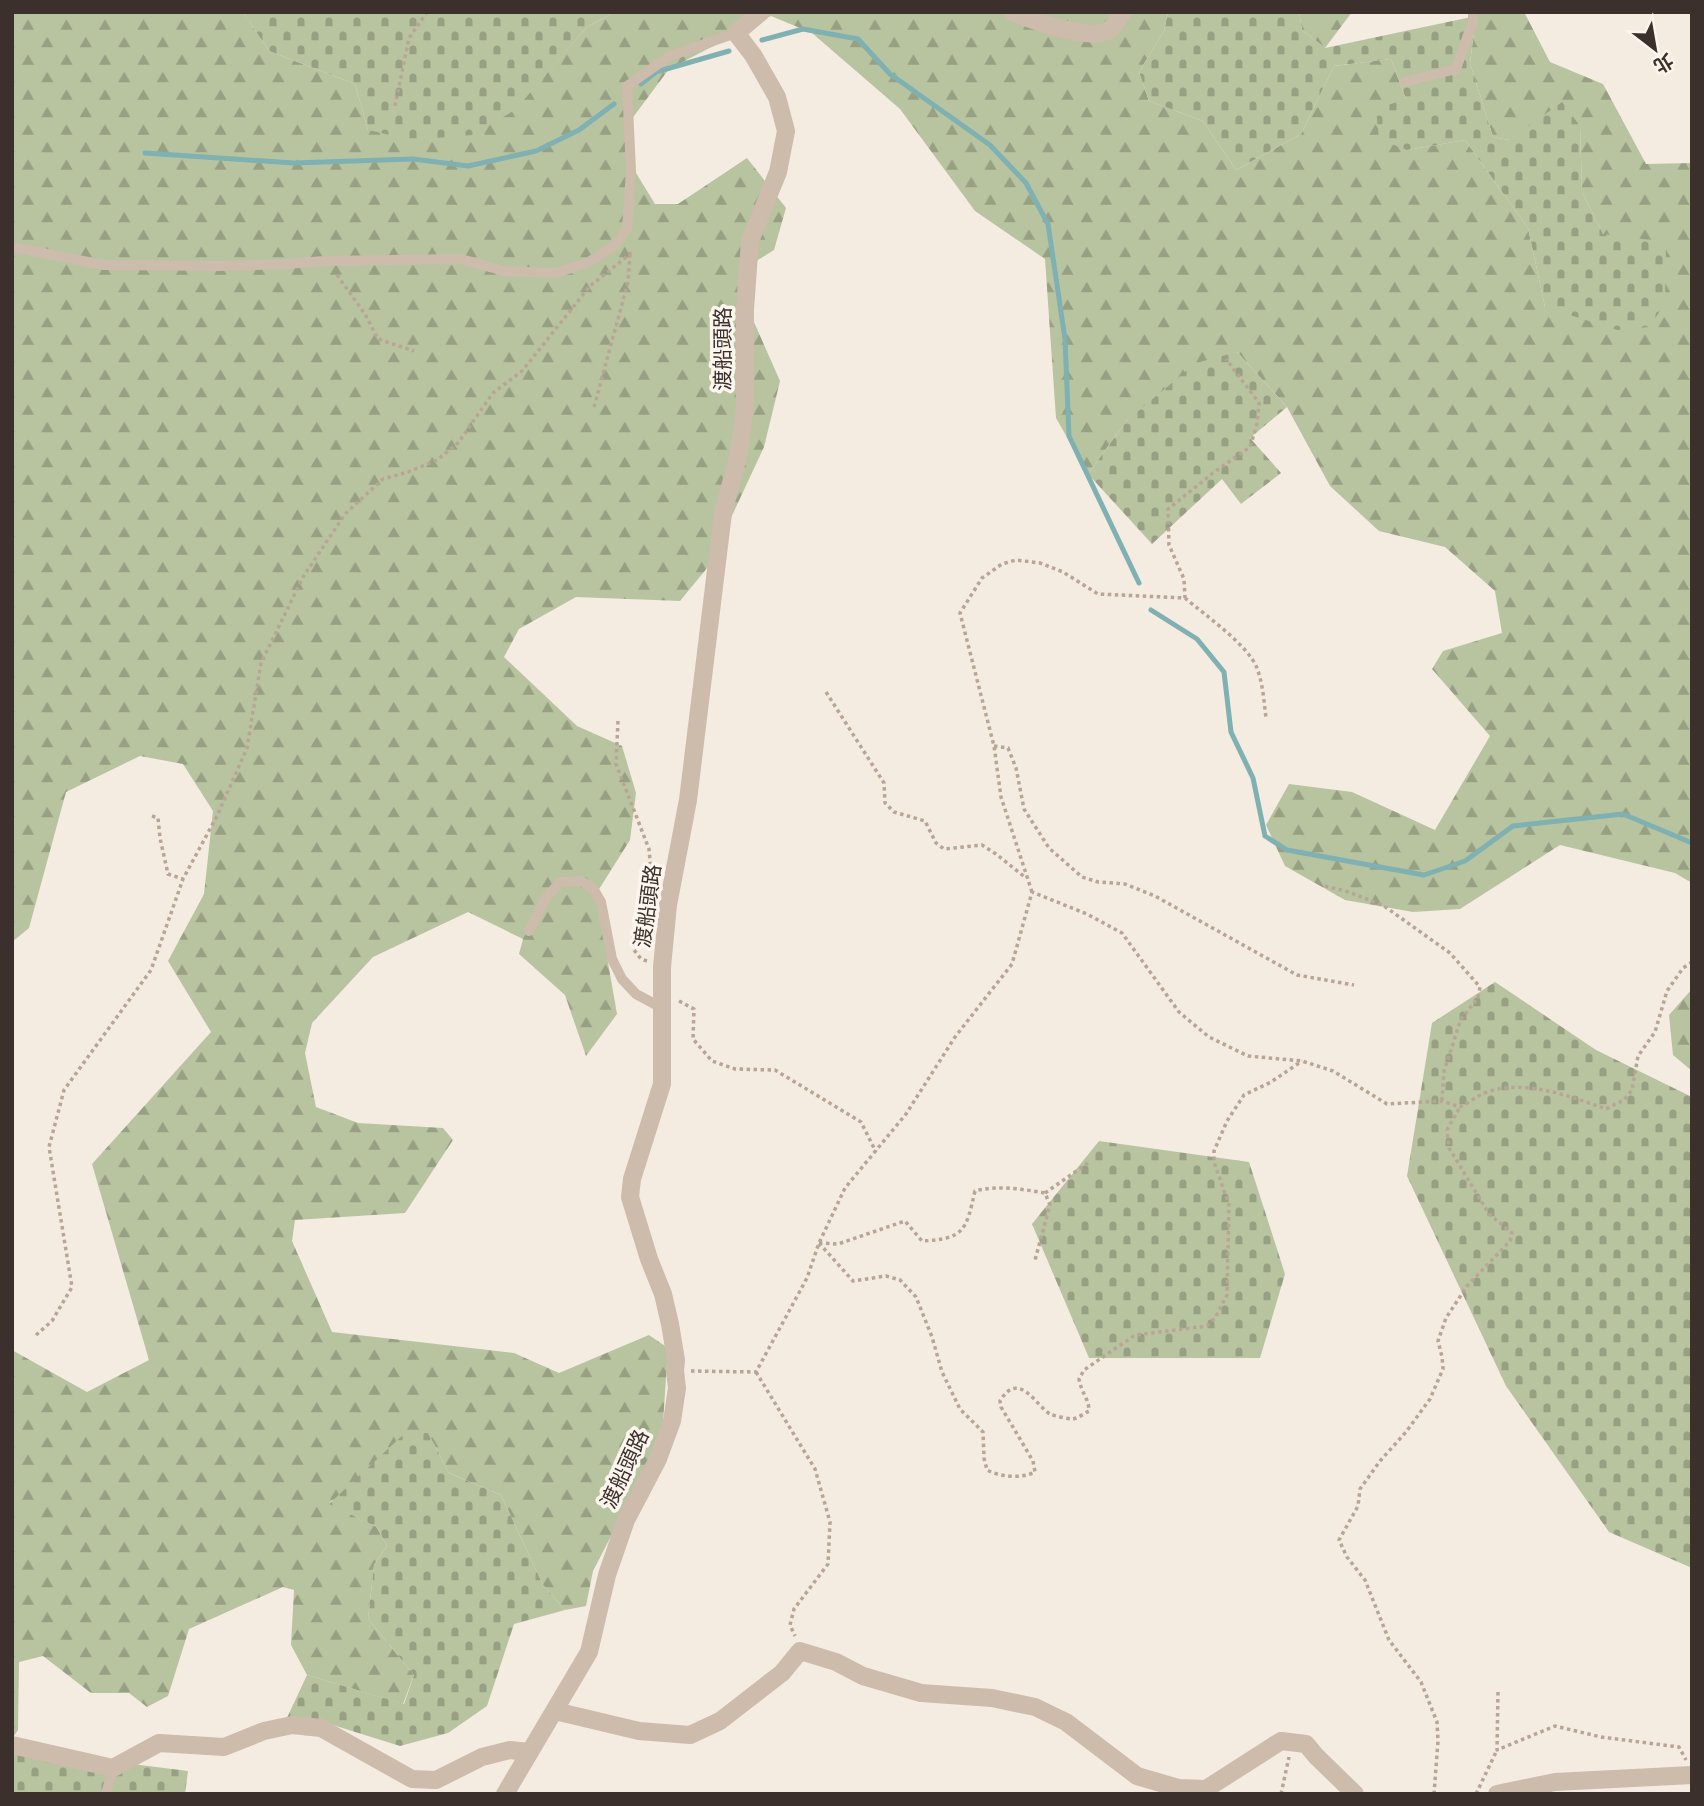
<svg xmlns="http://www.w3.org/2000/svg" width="1704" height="1806" viewBox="0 0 1704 1806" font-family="'Alegreya Sans','Noto Sans TC',sans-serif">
<defs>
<pattern id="forest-firs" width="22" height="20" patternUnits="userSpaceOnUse" patternTransform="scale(1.75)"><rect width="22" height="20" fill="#b8c4a0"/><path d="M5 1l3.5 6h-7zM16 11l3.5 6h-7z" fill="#97a083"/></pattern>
<pattern id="cemetery-stones" width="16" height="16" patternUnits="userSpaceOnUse" patternTransform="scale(1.75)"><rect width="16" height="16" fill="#b8c4a0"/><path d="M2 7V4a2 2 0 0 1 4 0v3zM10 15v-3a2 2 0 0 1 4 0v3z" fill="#97a083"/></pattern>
</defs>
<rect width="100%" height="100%" fill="#f4ebe1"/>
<path fill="url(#forest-firs)" d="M12,12H243L269,51L355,84L368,130L514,110L587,27L615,12H1168L1164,31L1139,72L1149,101L1203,121L1236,170L1301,134L1334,66L1391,59L1406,99L1407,150L1465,140L1528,228L1545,307L1603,234L1582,192L1580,126L1509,140L1493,137L1470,63L1476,16L1480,12H1524L1550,62L1603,84L1646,164L1692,163V330L1690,356L1692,359V883L1675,873L1560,845L1460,909L1413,912L1345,900L1285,866L1266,825L1289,784L1352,792L1435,830L1490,736L1432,669L1443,651L1502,633L1495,591L1445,547L1379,531L1330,486L1287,407L1237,352L1127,420L1088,474L1056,418L1045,259L975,211L900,109L812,33L771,16L669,69L628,124L633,168L655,204H678L747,158L786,208L774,250L753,263L746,304L780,381L764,447L708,567L680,601L576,597L519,629L504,657L577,726L622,746L636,793L630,840L596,894L617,1014L586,1056L565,995L519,954L523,939L468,912L373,957L312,1023L305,1053L316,1107L358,1123L443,1128L453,1140L405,1213L295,1220L292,1241L332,1332L514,1353L559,1373L649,1335L668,1348L662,1438L593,1571L586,1606L565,1610L543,1585L501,1495L449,1473L428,1433L329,1503L377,1527L387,1546L374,1565L368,1619L414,1675L403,1704L307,1675L291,1645L294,1590L283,1587L189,1629L168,1696L147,1707L129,1693H91L43,1656L19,1662L18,1730L12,1739V1350L87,1392L149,1360L92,1164L211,1032L168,961L204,894L213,811L183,764L140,756L66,792L29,928L12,942Z
M1299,12H1352L1325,48L1302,30Z
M1692,989V1071L1673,1055L1669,1015Z"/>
<path fill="url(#cemetery-stones)" d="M243,12H615L587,27L515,110L472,135L411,140L368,130L355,84L269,51Z
M1168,12H1299L1302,30L1325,48L1476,16L1470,63L1493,137L1509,140L1562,102L1580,126L1582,192L1603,234L1666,242L1665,304L1649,327L1617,330L1545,307L1528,228L1465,140L1407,150L1379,139L1376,109L1406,99L1391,59L1334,66L1301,134L1236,170L1203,121L1149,101L1139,72L1164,31Z
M1237,352L1287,407L1250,438L1281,473L1241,504L1222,479L1152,544L1088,474L1127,420L1196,363Z
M1495,982L1596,1050L1692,1097V1568L1609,1532L1506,1386L1407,1176L1432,1023Z
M1099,1141L1249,1162L1285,1274L1260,1358H1089L1032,1224Z
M428,1433L449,1473L501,1495L543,1585L565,1610L514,1624L487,1706L448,1733L400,1746L320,1721L286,1720L307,1675L404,1704L414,1675L368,1619L374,1565L387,1546L377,1527L329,1504L404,1434Z
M12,1749L188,1771L185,1794H12Z"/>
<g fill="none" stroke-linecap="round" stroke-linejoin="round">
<path stroke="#7fb0b2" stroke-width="5" d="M762,40L803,29L858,39L890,74L990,145L1026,183L1048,224L1065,339L1069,436L1139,583
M641,84L656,72L729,51
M145,153L294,163L413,159L468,166L536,151L579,130L614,104
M1151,610L1197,639L1224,672L1231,732L1253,778L1265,836L1287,850L1424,875L1465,861L1513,826L1623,814L1692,843"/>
<path stroke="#b9a596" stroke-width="3.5" stroke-dasharray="3.5 3.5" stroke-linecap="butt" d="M395,106L409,38L427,12
M337,275L365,314L378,339L414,351
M594,407L628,282L630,254
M1185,598C1205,615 1248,645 1257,668C1263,684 1264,702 1266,718
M826,692L884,783L885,803L894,812L925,821L936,843L944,849L982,845L996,854L1026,878
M618,721L616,764L649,849L651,872L633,937L634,950L641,959L647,961
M994,746L1008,748L1016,768L1024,809L1049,848L1082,877L1098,882L1125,884L1155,896L1297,975L1354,985
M152,816L158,818L160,838L168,874L183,879
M1325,886L1349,892L1384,906L1450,953L1480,987L1478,998L1461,1019L1444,1071L1442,1101
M1032,892L1001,797L994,746L960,613L982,578L1002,564L1016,560L1040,563L1063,572L1098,594L1185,598L1184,579L1169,545L1168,509L1213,473L1250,447L1257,424L1259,403L1226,359
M679,1001L694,1009L693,1039L712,1061L735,1069L775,1070L861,1122L876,1152
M1045,1193L1088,1163
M819,1243L853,1281L886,1276L900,1280L916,1297L932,1337L942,1372L960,1409L983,1432L984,1458L987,1470C1000,1477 1021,1479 1035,1472L1033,1461L1001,1407L1000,1401C1019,1369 1036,1406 1050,1414C1055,1416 1068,1419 1073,1419C1078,1418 1085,1413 1089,1411C1089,1399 1081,1392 1079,1379L1084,1370L1135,1335L1207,1326L1215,1318L1227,1295L1229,1205L1214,1162V1151L1227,1121L1244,1095L1271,1082L1302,1061
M819,1243L838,1244L905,1221L922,1241C965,1239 966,1230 975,1191C997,1185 1022,1189 1045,1193L1050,1205L1035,1260
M36,1335L52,1321L72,1287L49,1147L64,1090L151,970L183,879L217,816L247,748L261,663L303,577L345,514L383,479L408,472L437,460L458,443L493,393L522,371L590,286L630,254L629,249
M691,1371L756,1372L807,1278L819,1243L845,1188L906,1114L955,1037L1012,964L1032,892L1087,914L1122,933L1179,1012L1209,1037L1248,1056L1302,1061L1333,1071L1387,1104L1442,1101L1460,1107C1468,1103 1476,1097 1484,1093C1523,1078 1569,1096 1606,1109L1624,1100L1632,1090L1638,1056L1655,1032L1667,991L1683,968L1692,962
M756,1372L815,1469L830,1522L828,1564L794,1609L790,1625L795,1636
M1498,1692L1497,1750L1555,1726L1601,1737L1679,1747L1686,1760
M1281,1794L1289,1757
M1434,1794L1438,1741L1437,1722L1421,1682L1389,1640L1365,1580L1347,1557L1339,1540L1358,1506L1360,1489L1380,1461L1406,1432L1430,1399L1443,1369L1442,1357L1438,1341L1446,1318L1467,1286L1510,1241L1512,1233L1489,1214L1449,1148L1447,1130L1460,1107
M1476,1794L1497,1750"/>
<path stroke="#cdbbac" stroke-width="10" d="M1405,82L1456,69L1473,21V12
M12,247L104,265L222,266L287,264L324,261L461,259L504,271L556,273L589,262L615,245L627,229L631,171L627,86L670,56L736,33
M529,931L545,899L560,882L581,881L593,888L601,902L612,959L622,979L636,994L662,1008
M106,1794L113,1768"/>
<path stroke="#cdbbac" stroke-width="18" d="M555,1711L639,1731L690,1735L720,1721L782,1673L800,1651L836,1662L863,1676L921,1693L992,1698L1035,1707L1066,1722L1137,1776L1178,1788L1206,1789L1281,1741L1306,1744L1316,1756L1355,1794
M12,1745L113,1768L159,1743L224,1747L264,1731L292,1725L321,1728L412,1779L436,1780L482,1757L510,1750L529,1752
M1497,1794L1555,1782L1692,1775"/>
<path stroke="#cdbbac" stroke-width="18" d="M1012,12C1032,20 1090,42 1109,30C1114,27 1119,17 1123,12
M505,1794L589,1652L607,1575L626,1520L658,1459L672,1421L677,1388L675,1371L676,1360L670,1324L663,1294L649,1259L630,1197L632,1179L662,1084V967L668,905L688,800L723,513L738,457L745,409V309L750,241L778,172L786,131L777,97L753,55L736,33L761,12"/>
</g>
<g text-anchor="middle" stroke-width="7" stroke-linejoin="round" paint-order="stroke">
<g font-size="21" fill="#3b302b" stroke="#fbf5ee">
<text transform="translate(723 349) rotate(-90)" y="7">渡船頭路</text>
<text transform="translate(648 906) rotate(-82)" y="7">渡船頭路</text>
<text transform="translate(625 1469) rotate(-65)" y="7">渡船頭路</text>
</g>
</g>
<rect width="1704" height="1806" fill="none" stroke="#3b302b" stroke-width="28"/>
<g transform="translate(1655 49) rotate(149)" stroke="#fbf5ee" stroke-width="5" paint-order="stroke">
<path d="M0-5L12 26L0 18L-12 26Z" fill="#3b302b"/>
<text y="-10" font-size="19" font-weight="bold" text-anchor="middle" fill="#3b302b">北</text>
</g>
</svg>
